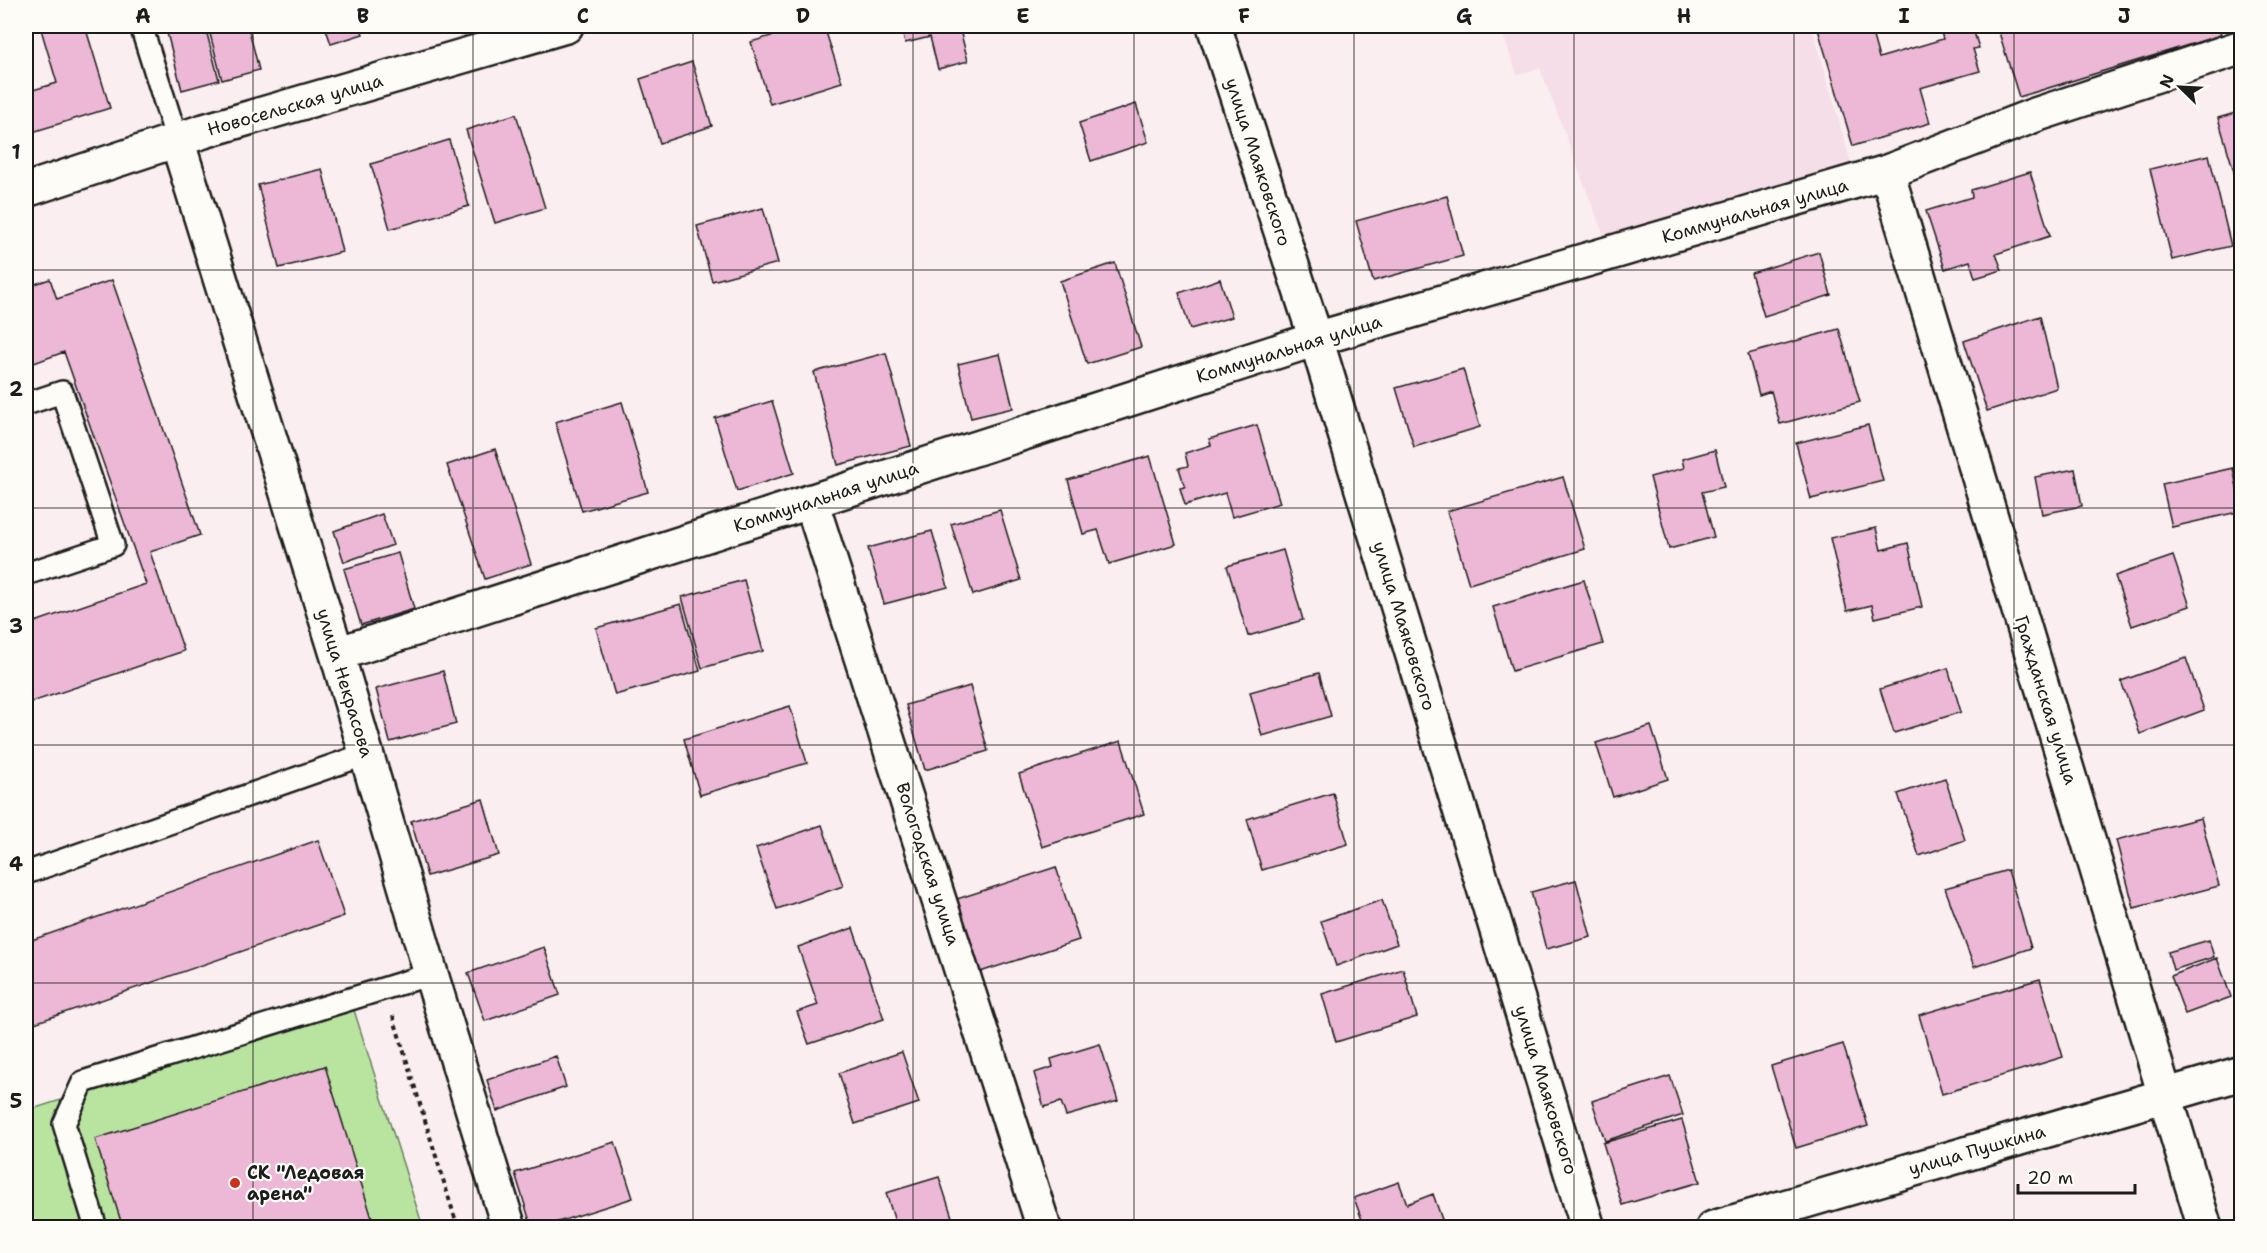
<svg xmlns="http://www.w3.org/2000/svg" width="2267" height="1253" viewBox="0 0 2267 1253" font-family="'Shantell Sans',sans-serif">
<rect width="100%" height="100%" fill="#faeef0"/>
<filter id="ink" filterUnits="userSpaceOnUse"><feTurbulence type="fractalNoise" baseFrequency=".0167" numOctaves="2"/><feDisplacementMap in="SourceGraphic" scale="12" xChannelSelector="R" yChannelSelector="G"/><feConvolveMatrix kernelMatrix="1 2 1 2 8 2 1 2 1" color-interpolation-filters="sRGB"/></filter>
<g filter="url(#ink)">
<path fill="#f6dee8" d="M1500,26H1812L1851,163L1606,242L1540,68L1517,75Z"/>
<path fill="#b9e4a0" stroke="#6a805e" stroke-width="1.5" d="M353,1007L423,1227H26V1111Z"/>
<path fill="#ecb8d5" stroke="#1c1c1c" stroke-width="1.5" d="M40,26H85L110,108L26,134V92L57,83Z
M180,26H205L219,80L182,90L166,29Z
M208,26H248L259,70L222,80Z
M325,26H360L363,34L331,44Z
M805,26H824L842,82L770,104L751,42Z
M901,26H959L968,61L938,69L930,37L905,43Z
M1817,26H1870L1879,58L1943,39L1939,26H1972L1979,48L1973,49L1980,71L1920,88L1930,123L1853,146Z
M1997,26H2218L2221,35L2019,97Z
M692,62L712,126L660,143L640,79Z
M1136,104L1148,142L1091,161L1079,123Z
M2242,111V195H2241L2218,118Z
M516,114L545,208L495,223L466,130Z
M449,140L469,206L390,229L371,164Z
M2209,155L2231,246L2172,260L2150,169Z
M322,169L342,252L279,268L258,185Z
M2030,172L2050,236L1996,254L2002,270L1975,278L1970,261L1945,269L1926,211L1972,197L1971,190Z
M1447,196L1463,256L1373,281L1356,221Z
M763,208L778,263L712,281L697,226Z
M1819,252L1831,295L1764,316L1751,273Z
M1115,263L1141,347L1087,364L1060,281Z
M50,279L57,299L112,280L200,535L150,552L184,651L26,704V625L146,584L64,352L26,366V287Z
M1220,279L1232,317L1190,329L1179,293Z
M2040,316L2057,388L1987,411L1964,341Z
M1839,329L1860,402L1780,424L1771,391L1759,395L1748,354Z
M886,353L911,446L838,465L814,372Z
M1000,354L1013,408L971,418L958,364Z
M1463,369L1480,427L1414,447L1396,388Z
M772,401L794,473L737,491L715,418Z
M622,402L648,492L582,511L555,422Z
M1257,425L1280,503L1232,517L1225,493L1185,505L1180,488L1185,487L1179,468L1188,466L1185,453L1211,445L1209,439Z
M1868,425L1883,481L1811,499L1796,443Z
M495,449L531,564L485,579L447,465Z
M1715,450L1724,487L1702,492L1714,537L1669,549L1650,477L1684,468L1682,459Z
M1150,456L1176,544L1109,564L1098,530L1083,534L1068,480Z
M2233,468L2242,511L2172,527L2162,484Z
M2075,469L2082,506L2042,514L2035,477Z
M1563,477L1585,549L1469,584L1447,511Z
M1000,510L1021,580L973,595L951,524Z
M382,514L393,545L344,562L334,531Z
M1876,528L1881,550L1908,543L1922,607L1875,618L1872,605L1847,611L1830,538Z
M932,531L948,587L884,604L868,548Z
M1283,550L1303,620L1248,636L1227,566Z
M398,553L414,609L361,625L344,569Z
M2173,556L2190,606L2132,626L2115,576Z
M744,580L763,651L702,668L682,597Z
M1584,580L1603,644L1512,671L1493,607Z
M681,604L700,671L615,695L596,628Z
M2186,658L2204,710L2140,734L2121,681Z
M1948,668L1961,712L1894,733L1880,689Z
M443,671L456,724L390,742L376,689Z
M1319,673L1331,716L1262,736L1250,692Z
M970,686L988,751L925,770L906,705Z
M790,706L807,763L700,795L684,739Z
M1651,726L1668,779L1613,797L1596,743Z
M1121,741L1144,814L1042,847L1019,774Z
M1945,778L1965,840L1919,856L1898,794Z
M1333,793L1348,844L1262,870L1247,819Z
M483,799L499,855L427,876L411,821Z
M2201,818L2219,886L2134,908L2116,840Z
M822,825L843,886L777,909L756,848Z
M318,840L344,916L26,1026V942Z
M1056,867L1079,940L977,973L954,900Z
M2008,870L2031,948L1974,967L1945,888Z
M1576,880L1591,937L1546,949L1531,892Z
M1382,900L1397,944L1336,966L1321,921Z
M853,928L884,1019L809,1044L797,1012L818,1005L798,947Z
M2209,940L2214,957L2173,970L2168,952Z
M544,947L560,995L485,1021L468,973Z
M2217,958L2231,997L2185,1014L2171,976Z
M1403,969L1417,1017L1336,1042L1322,994Z
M2040,979L2063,1057L1942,1094L1919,1015Z
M1100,1044L1118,1101L1066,1116L1061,1102L1044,1107L1034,1073L1053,1067L1051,1059Z
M1843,1044L1868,1126L1796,1148L1771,1066Z
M902,1052L919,1103L855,1124L839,1073Z
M556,1056L566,1087L497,1111L487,1080Z
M325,1066L375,1228H123L95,1139Z
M1670,1076L1683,1115L1605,1141L1592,1101Z
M1682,1120L1700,1182L1622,1205L1603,1143Z
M615,1142L633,1198L539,1228H532L515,1173Z
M939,1177L952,1217L918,1228H897L886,1193Z
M1399,1182L1407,1204L1433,1194L1445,1228H1365L1354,1198Z"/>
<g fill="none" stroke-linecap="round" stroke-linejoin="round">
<defs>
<path id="service" d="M141,26L177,140
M26,404L62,392L113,545L26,574
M26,873L366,754
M96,1228L64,1124L83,1082L431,974"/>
<path id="minor" d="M1214,26L1316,339L1588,1228
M177,140L337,654L431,974L509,1228
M1887,172L2205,1228
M26,190L204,131L566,26
M811,501L1044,1228
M337,654L1316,339L1887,172L2035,115L2242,47"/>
<path id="tertiary" d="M1713,1228L2242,1073"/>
</defs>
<use href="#service" stroke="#1c1c1c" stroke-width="26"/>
<use href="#minor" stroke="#1c1c1c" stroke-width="38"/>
<use href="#tertiary" stroke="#1c1c1c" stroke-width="38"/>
<path stroke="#1c1c1c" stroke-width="4" stroke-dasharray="4.5 4.5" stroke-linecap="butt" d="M393,1016L458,1228"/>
<use href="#service" stroke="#fdfcf7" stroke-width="21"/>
<use href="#minor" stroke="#fdfcf7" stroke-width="33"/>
<use href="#tertiary" stroke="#fdfcf7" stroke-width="33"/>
</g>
</g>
<path fill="none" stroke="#1c1c1c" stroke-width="1.5" stroke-opacity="0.55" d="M253,26V1228M473,26V1228M693,26V1228M913,26V1228M1134,26V1228M1354,26V1228M1574,26V1228M1794,26V1228M2014,26V1228M26,270H2242M26,508H2242M26,745H2242M26,983H2242"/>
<circle fill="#c8321e" stroke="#fdfcf7" stroke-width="2" cx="235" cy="1183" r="6"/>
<g text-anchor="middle" stroke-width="4.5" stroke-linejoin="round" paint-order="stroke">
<g font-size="18" fill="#1c1c1c" stroke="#fdfcf7">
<text transform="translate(295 105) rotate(-16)" y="6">Новосельская улица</text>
<text transform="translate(1258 162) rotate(72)" y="6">улица Маяковского</text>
<text transform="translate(1755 211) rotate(-16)" y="6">Коммунальная улица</text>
<text transform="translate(1289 349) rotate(-17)" y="6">Коммунальная улица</text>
<text transform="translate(826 497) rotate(-18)" y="6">Коммунальная улица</text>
<text transform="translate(1404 626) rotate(73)" y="6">улица Маяковского</text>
<text transform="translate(345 683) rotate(73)" y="6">улица Некрасова</text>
<text transform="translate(2046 700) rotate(73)" y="6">Гражданская улица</text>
<text transform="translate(928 864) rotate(72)" y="6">Вологодская улица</text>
<text transform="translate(1546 1090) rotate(73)" y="6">улица Маяковского</text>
<text transform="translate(1977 1150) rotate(-16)" y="6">улица Пушкина</text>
</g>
<g font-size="18" font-weight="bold" fill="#1c1c1c" stroke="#fdfcf7" text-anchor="start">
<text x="247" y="1179">СК "Ледовая<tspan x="247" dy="21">арена"</tspan></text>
</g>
</g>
<rect width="2267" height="1253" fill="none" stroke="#fdfcf7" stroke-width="66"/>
<g transform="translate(2180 87) rotate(294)" stroke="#fdfcf7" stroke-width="4.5" paint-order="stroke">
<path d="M0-4.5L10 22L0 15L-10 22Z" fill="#1c1c1c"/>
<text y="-9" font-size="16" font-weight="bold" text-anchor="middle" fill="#1c1c1c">N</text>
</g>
<path d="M2018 1184v9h117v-9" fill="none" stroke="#1c1c1c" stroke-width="3"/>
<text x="2027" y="1184" font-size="18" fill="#1c1c1c" stroke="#fdfcf7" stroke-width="4.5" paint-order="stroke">20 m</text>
<rect x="33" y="33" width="2201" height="1187" fill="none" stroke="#1c1c1c" stroke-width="2"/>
<g font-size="20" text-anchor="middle" font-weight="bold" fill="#1c1c1c">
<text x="143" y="23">A</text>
<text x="363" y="23">B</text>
<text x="583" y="23">C</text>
<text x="803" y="23">D</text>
<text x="1023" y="23">E</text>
<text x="1244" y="23">F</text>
<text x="1464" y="23">G</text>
<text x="1684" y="23">H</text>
<text x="1904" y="23">I</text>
<text x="2124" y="23">J</text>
<text x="16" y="159">1</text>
<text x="16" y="396">2</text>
<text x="16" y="633">3</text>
<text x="16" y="871">4</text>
<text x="16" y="1108">5</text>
</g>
</svg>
